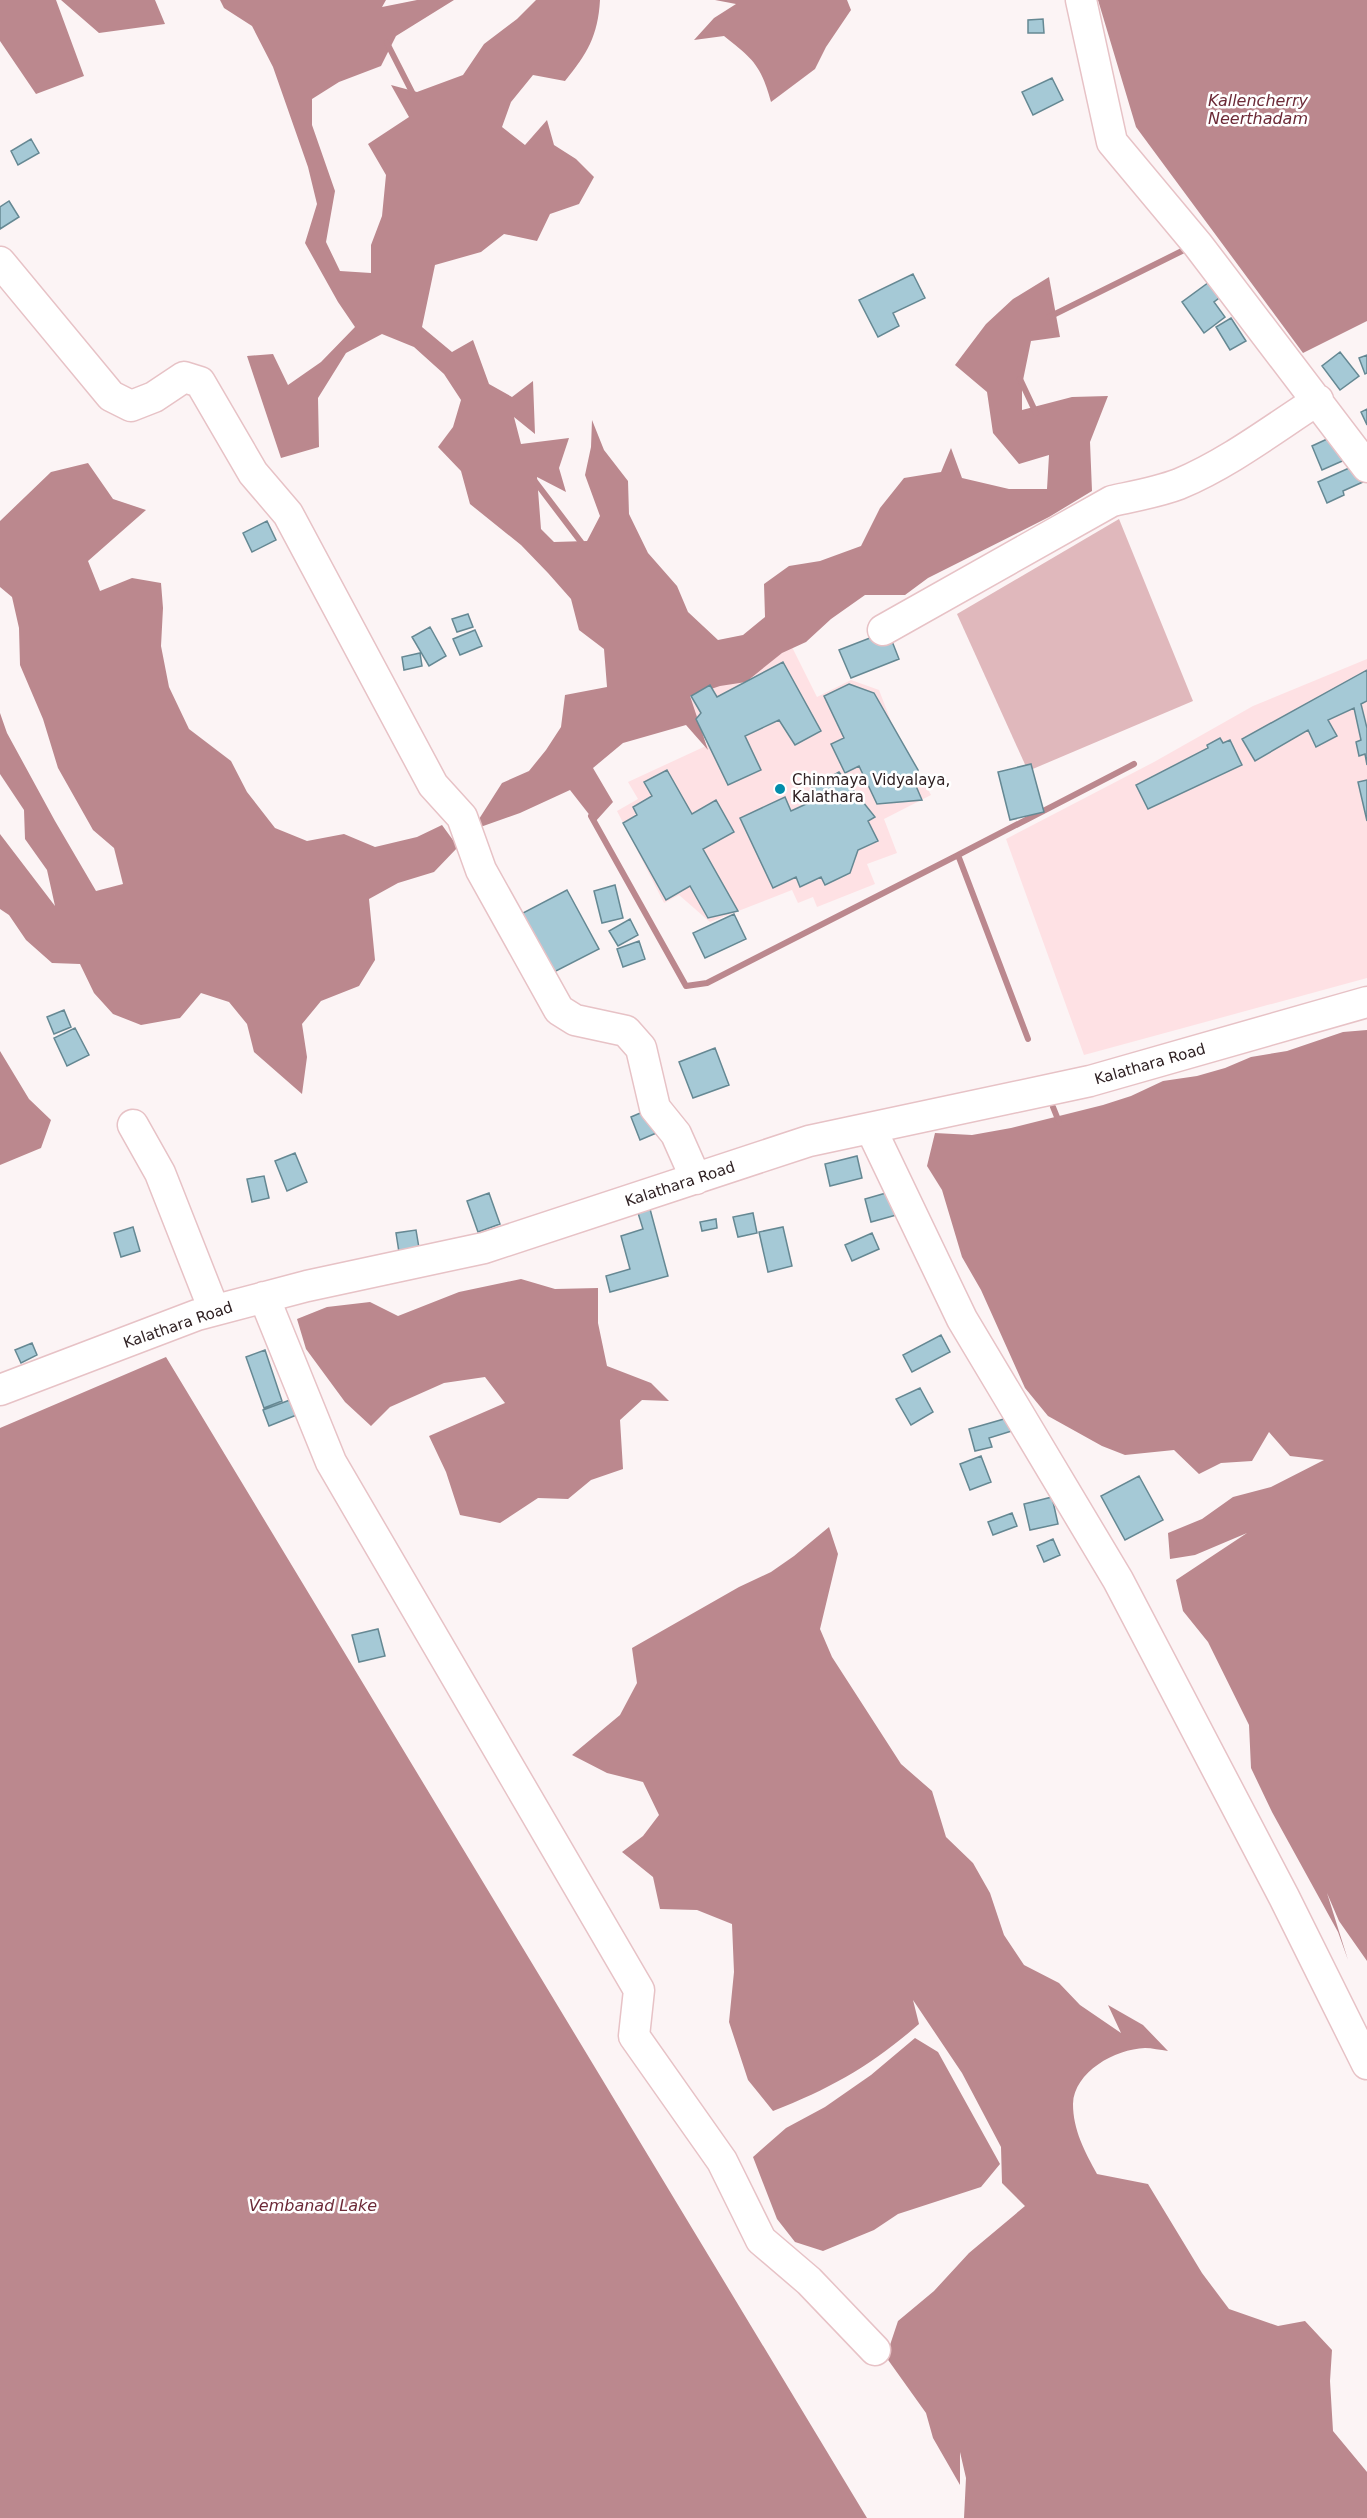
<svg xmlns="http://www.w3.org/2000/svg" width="1367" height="2518" viewBox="0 0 1367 2518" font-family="'DejaVu Sans',sans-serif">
<rect width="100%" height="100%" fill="#fcf4f5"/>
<path fill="#fee1e4" d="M790,643L817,697L851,680L879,690L891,721L931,795L884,819L897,853L867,864L875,884L817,907L813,897L798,903L792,890L710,922L679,895L664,903L617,811L638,799L628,782L708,745L683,699Z
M1367,659V978L1084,1055L1006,839L1154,762L1253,706Z"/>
<path fill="#e0b8bc" d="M1119,519L1193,701L1028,771L957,614Z"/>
<path fill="#bb888e" d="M0,0H56L84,76L36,94L0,41Z
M61,0H155L165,24L99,33Z
M220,0H386L382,7L417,0H454L396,36L381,66L339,82L312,99V125L335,191L326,242L340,271L371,273V245L382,216L386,175L368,144L409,117L391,85L417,92L463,75L484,44L517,19L536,0H600C598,36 587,54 565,81L533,75L511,102L502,127L525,145L547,120L554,145L576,159L594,177L579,204L550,214L537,241L504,234L481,252L435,265L422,327L452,352L473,340L489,384L512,397L533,381L535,434L514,417L521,444L569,438L559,468L566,492L537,477L541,529L554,542L587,541L600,516L585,475L591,447L592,420L604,450L628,481L629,514L648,553L677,586L688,612L718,640L743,635L765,617L764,584L789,566L820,561L861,546L880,508L904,478L941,472L951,448L962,478L1009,489H1047L1049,455L1019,464L993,433L987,392L955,365L986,324L1013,299L1049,277L1060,337L1031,341L1022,385V410L1072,397L1108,396L1090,442L1092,491L1049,517L928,578L905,595H865L831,619L806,642L782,653L746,682L720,686L690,696L708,750L686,725L623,743L593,768L613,802L595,822L570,790L520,813L472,830L502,783L529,771L546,750L561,727L565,695L607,687L604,649L579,630L571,599L548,573L521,545L470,504L461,471L438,447L453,427L461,400L444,374L414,347L382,334L346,353L318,398L319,447L281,458L247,356L273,354L288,385L321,362L355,327L338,302L305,243L317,204L308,167L273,67L252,26L224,8Z
M715,0H847L851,10L826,47L815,69L771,102C761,65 753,59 724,36L694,40L714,18L736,4Z
M1098,0H1367V321L1303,353L1136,127Z
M88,463L113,499L146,510L88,561L100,591L132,578L161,583L163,608L161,646L169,687L189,729L231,761L247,792L275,828L307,841L344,834L375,847L417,837L442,825L458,847L434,872L398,883L369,899L375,960L359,986L321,1001L302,1024L307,1057L302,1094L254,1052L247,1024L229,1002L201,993L180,1018L141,1025L113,1014L94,993L80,964L52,963L26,940L9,915L0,909V834L55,906L47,870L25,839L24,810L0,774V713L7,733L55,821L96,891L123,884L114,848L93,830L58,768L43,719L20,665L19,628L12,597L0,587V521L51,472Z
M1367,1030V1961L1339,1921L1327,1893L1348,1960L1338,1932L1272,1812L1251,1768L1249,1725L1208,1642L1183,1611L1176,1580L1247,1533L1195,1555L1170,1559L1168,1533L1202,1519L1233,1497L1271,1487L1324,1460L1290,1456L1269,1432L1252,1461L1221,1463L1199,1474L1174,1450L1125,1455L1102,1446L1048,1416L1025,1388L981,1290L962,1257L942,1190L927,1166L935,1133L972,1135L1011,1128L1103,1105L1131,1096L1163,1081L1197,1076L1225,1068L1251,1057L1287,1051L1343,1032Z
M0,1051L29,1099L51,1120L41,1148L0,1165Z
M521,1279L555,1289L598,1288V1323L607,1366L651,1383L669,1401L642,1400L620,1420L623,1469L591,1480L568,1499L538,1498L500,1523L460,1515L446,1472L429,1436L505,1403L485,1377L444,1383L390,1407L371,1426L345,1402L306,1349L297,1319L327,1307L370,1302L398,1316L459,1292Z
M166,1357L867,2518H0V1428Z
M829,1527L838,1554L820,1629L832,1657L901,1764L932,1791L946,1837L973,1863L990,1893L1004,1935L1024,1965L1059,1983L1080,2005L1121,2033L1108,2005L1143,2025L1168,2051C1160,2050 1152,2048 1145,2048C1115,2049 1074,2072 1073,2104C1073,2130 1085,2152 1097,2174L1148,2184L1202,2273L1229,2309L1278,2326L1305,2321L1332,2350L1330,2381L1333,2431L1367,2472V2518H964L966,2478L960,2452V2485L933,2438L926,2413L886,2357L898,2321L934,2291L969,2253L1025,2206L1002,2183L1001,2147L962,2073L913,2000L919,2024C872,2065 832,2088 773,2111L748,2080L729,2022L734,1972L732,1924L697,1910L660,1909L653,1877L622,1852L643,1836L659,1815L643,1782L607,1773L572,1755L620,1715L637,1683L632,1648L739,1587L771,1572L794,1556Z
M915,2038L938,2052L1000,2164L981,2187L898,2214L874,2230L823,2251L795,2242L777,2219L753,2157L786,2128L825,2107L871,2075Z"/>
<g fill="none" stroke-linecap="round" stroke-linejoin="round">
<path stroke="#bb888e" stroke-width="6" d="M387,43L414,96
M1049,317L1188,248
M1020,379L1036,413
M534,480L584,546
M591,816L686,986L707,983L962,853
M1028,1039L958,855L1134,764
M1053,1107L1059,1122"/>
</g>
<path fill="#a5c9d6" stroke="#658893" stroke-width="1.5" d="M1043,19L1044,33H1028V20Z
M1052,78L1063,100L1033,115L1022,92Z
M31,139L39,153L18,165L11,151Z
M9,201L19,217L0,229V207Z
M913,274L925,298L893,313L899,326L878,337L859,300Z
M1216,277L1227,292L1214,302L1225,317L1204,333L1182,302Z
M1231,318L1246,341L1230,350L1216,327Z
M1340,352L1359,376L1340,390L1322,366Z
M1367,355V373L1365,374L1359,358Z
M1367,409V425L1361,412Z
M1338,434L1349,458L1322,470L1312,446Z
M1358,464L1365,481L1343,491L1344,495L1327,503L1318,482Z
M267,521L276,540L252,552L243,533Z
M468,614L473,627L457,632L452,619Z
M430,627L446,656L429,666L412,637Z
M475,630L482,646L460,655L453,639Z
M888,631L899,659L851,678L839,650Z
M420,653L422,666L404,670L402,657Z
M783,662L821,731L795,745L779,720L745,736L761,770L728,785L696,719L701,713L691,696L710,685L717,697Z
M1367,670V701L1361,704L1367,728V765L1365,754L1359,756L1356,742L1361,740L1354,708L1328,720L1337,736L1316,747L1308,730L1255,761L1242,739Z
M849,684L874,693L918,770L916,786L922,800L877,804L859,766L845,773L831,744L844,738L824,696Z
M1220,738L1223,743L1230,740L1242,765L1148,809L1136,785L1208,748L1207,745Z
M1031,764L1044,812L1010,820L998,772Z
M667,770L692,814L716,800L734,832L703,849L738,911L708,918L690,886L666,900L623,823L637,815L633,807L652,796L644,782Z
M839,772L875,817L868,821L878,841L858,850L850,873L825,885L821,877L800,887L796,877L773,888L740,818L785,797L791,811L817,799L812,787Z
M1367,780V821L1358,782Z
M615,885L623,918L602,923L594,891Z
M567,890L599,949L552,973L521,914Z
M734,914L746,939L705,958L693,933Z
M630,919L638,935L618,946L609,931Z
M639,941L645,959L623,967L617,949Z
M64,1010L71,1027L54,1034L47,1017Z
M75,1028L89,1055L67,1066L54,1038Z
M715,1048L729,1085L693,1098L679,1062Z
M652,1108L661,1131L640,1140L631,1117Z
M295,1153L307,1182L287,1191L275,1161Z
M857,1156L862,1178L830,1186L825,1164Z
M264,1176L269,1198L252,1202L247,1179Z
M893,1191L900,1214L871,1222L865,1199Z
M489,1193L500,1224L478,1232L467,1201Z
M650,1209L668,1276L610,1292L606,1276L630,1269L621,1236L643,1229L638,1213Z
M753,1213L757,1233L738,1237L733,1217Z
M716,1219L717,1228L702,1231L700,1222Z
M133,1227L140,1251L121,1257L114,1233Z
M783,1227L792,1266L768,1272L759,1232Z
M416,1230L419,1248L399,1252L396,1233Z
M872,1233L879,1249L852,1261L845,1245Z
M941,1335L950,1352L912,1372L903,1355Z
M32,1343L37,1355L21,1363L15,1350Z
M265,1350L282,1401L264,1408L246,1357Z
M920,1388L933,1412L911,1425L896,1399Z
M298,1397L304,1412L269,1426L263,1410Z
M1011,1417L1015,1430L989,1438L992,1447L975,1451L969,1429Z
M981,1456L991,1482L970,1490L960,1464Z
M1139,1476L1163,1520L1125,1540L1101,1496Z
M1052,1497L1058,1524L1030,1530L1024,1504Z
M1012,1513L1017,1526L993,1535L988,1522Z
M1053,1539L1060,1555L1044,1562L1037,1546Z
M378,1629L385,1656L359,1662L352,1635Z"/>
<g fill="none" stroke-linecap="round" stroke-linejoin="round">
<defs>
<path id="minor" d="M1081,0L1112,142L1198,245L1367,467
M0,262L111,396L131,406L154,397L184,377L200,382L253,473L288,514L433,785L462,817L481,870L559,1010L575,1020L626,1031L641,1048L655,1108L676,1134L696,1179
M883,630L1112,501C1135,496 1158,492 1179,484C1229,463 1273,429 1318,400
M133,1125L160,1173L214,1310
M871,1129L962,1319L1118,1580L1284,1897L1367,2064
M264,1297L331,1462L639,1990L634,2036L722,2161L761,2240L809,2281L875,2350
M0,1390L197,1315L307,1286L484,1248L809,1141L1090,1081L1367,1002"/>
</defs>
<use href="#minor" stroke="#e7c2c6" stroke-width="33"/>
<use href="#minor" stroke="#fff" stroke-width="30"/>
</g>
<circle fill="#028dab" stroke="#fff" stroke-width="2" cx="780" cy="789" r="6"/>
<g text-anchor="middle" stroke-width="5" stroke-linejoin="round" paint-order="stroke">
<g font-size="15" fill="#302224" stroke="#fff" text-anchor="start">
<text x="792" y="785">Chinmaya Vidyalaya,<tspan x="792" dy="17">Kalathara</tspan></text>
</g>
<g font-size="15" fill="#302224" stroke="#fff">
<text transform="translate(1150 1064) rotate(-16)" y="5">Kalathara Road</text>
<text transform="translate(680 1184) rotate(-18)" y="5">Kalathara Road</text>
<text transform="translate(178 1325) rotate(-19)" y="5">Kalathara Road</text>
</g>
<g font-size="16" font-style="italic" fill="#6c2a37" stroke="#fff">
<text x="1258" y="106">Kallencherry<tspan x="1258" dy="18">Neerthadam</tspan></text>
<text x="313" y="2211">Vembanad Lake</text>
</g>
</g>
</svg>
